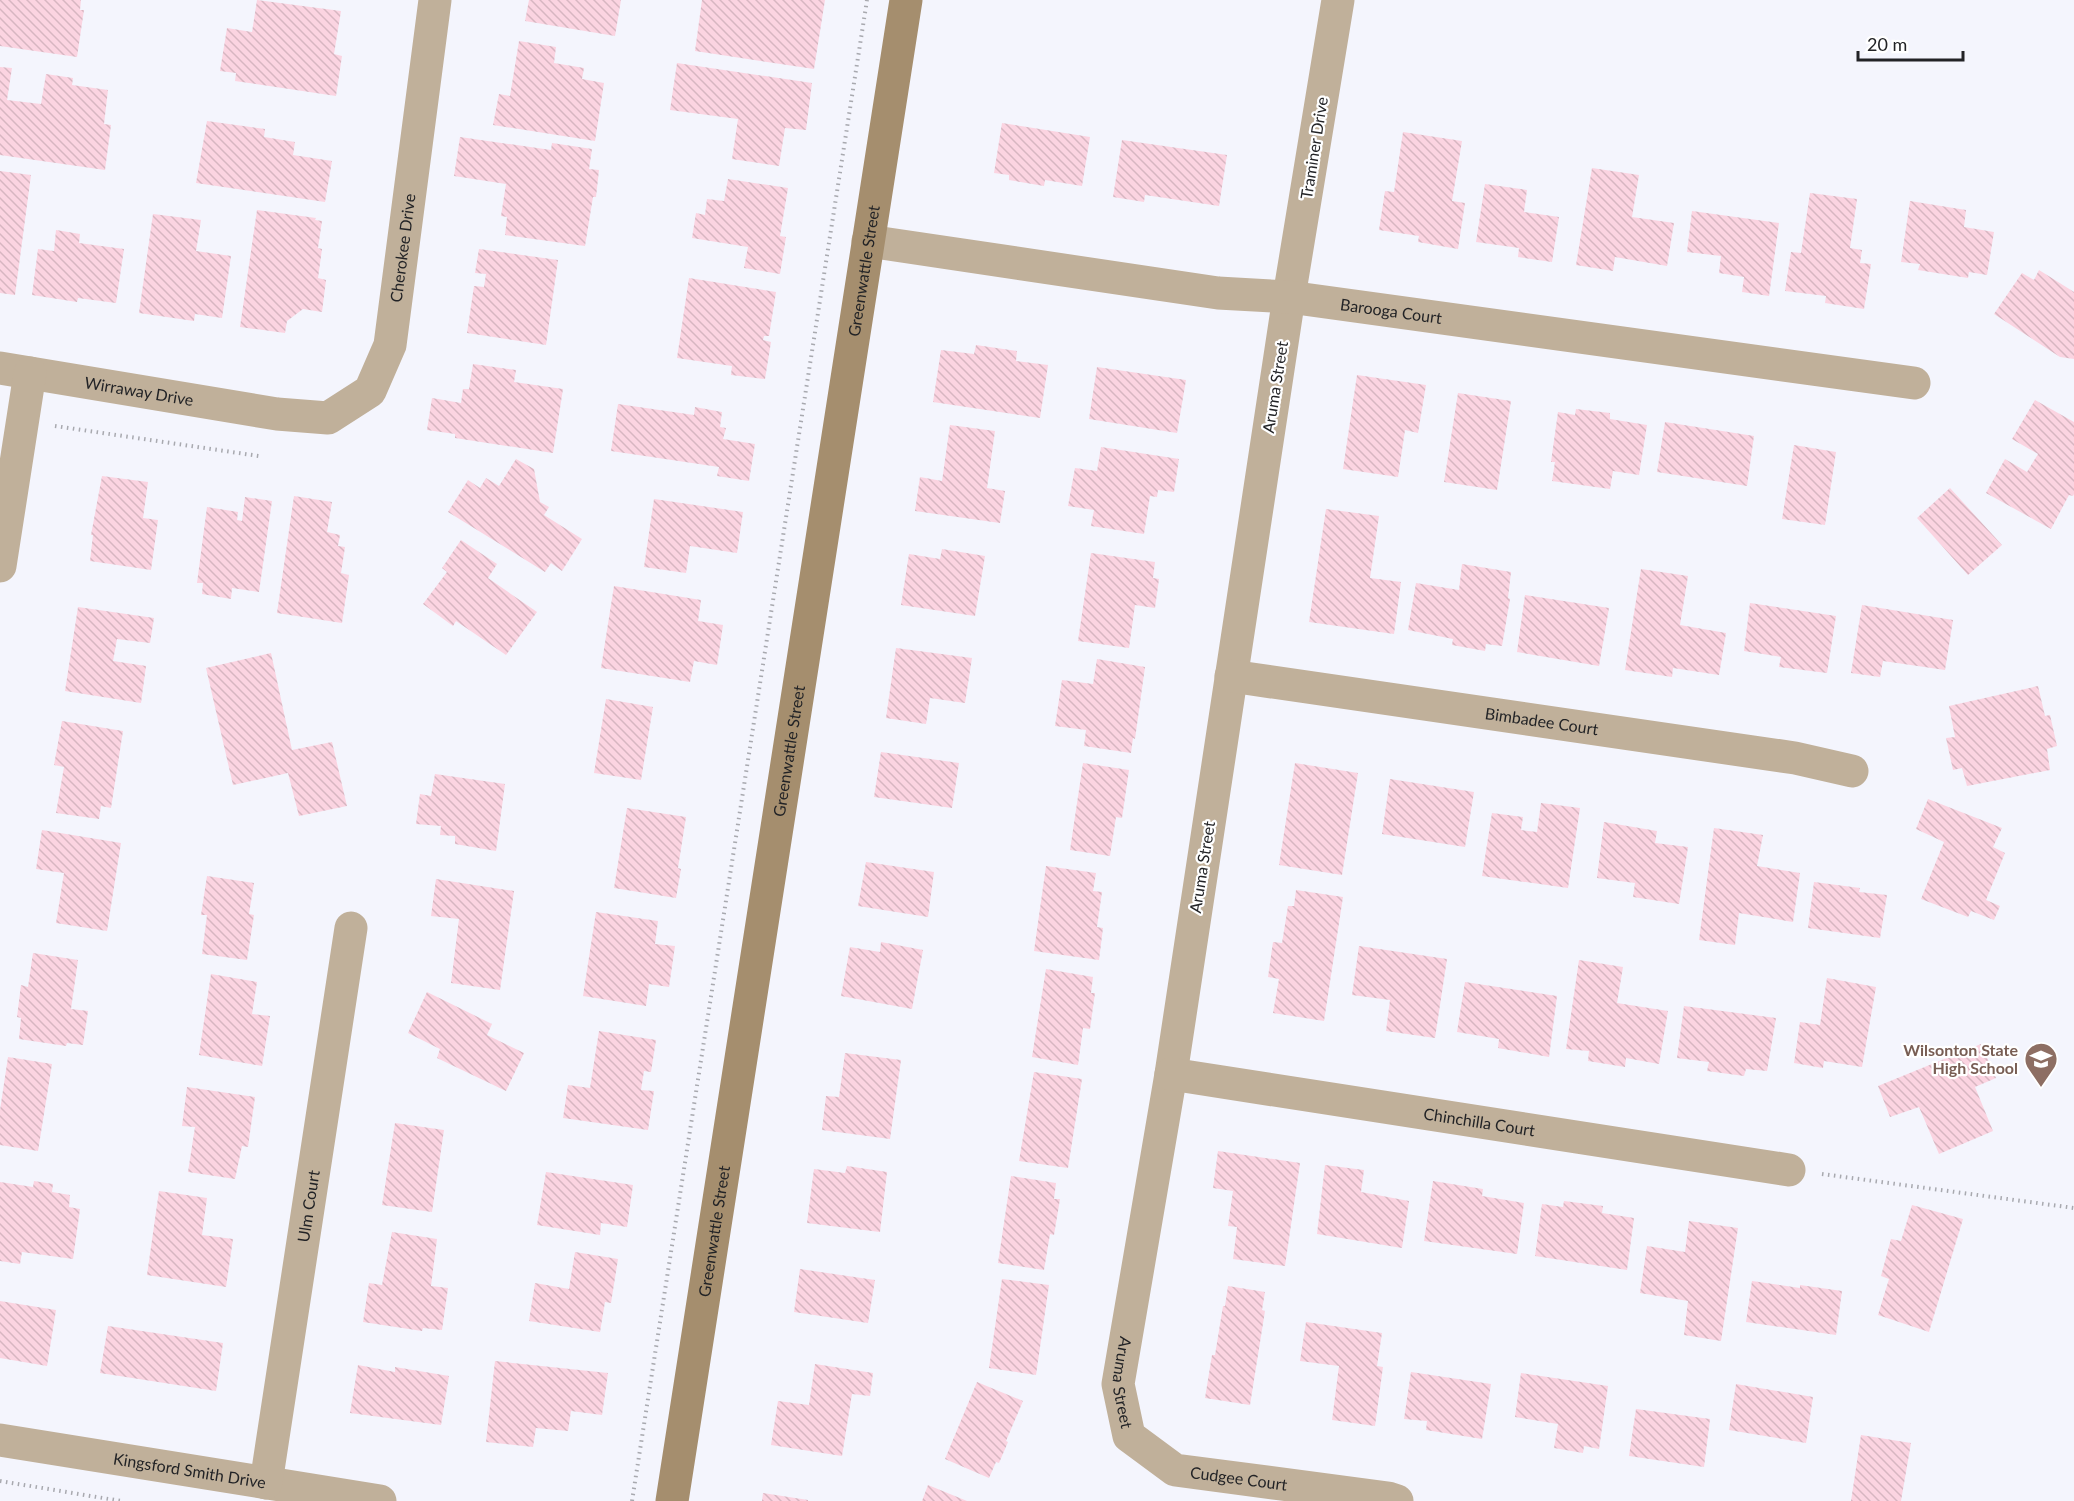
<svg xmlns="http://www.w3.org/2000/svg" width="2074" height="1501" viewBox="0 0 2074 1501" font-family="Lato,sans-serif">
<defs>
<pattern id="building-back-hatch" width="6" height="6" patternUnits="userSpaceOnUse" patternTransform="scale(1.5)"><rect width="6" height="6" fill="#fbd4e1"/><path d="M-1 5l2 2M0 0l6 6M5-1l2 2" fill="none" stroke="#d7b6c1"/></pattern>
</defs>
<rect width="100%" height="100%" fill="#f4f5fd"/>
<path fill="url(#building-back-hatch)" d="M0,0H81L80,10H84L77,57L0,46Z
M257,0L341,11L334,54L342,56L336,96L235,81L236,73L220,71L227,28L252,32Z
M529,0H621L615,36L525,21Z
M702,0H825L814,69L695,51Z
M519,41L556,47L554,63L584,68L582,79L604,83L595,141L493,125L499,94L510,96Z
M677,63L812,83L806,130L785,128L779,166L732,159L738,119L670,110Z
M0,67L12,68L7,100L41,104L46,74L73,78L72,85L108,90L104,124L111,125L105,170L0,155Z
M207,121L265,129L264,137L295,142L293,155L332,161L325,202L196,183Z
M1002,123L1090,137L1082,186L1045,180L1044,186L1009,180V175L994,173Z
M1403,132L1462,141L1452,201L1465,203L1458,249L1418,242L1419,236L1379,230L1385,191L1394,192Z
M460,137L551,150L552,143L592,149L589,169L599,170L596,197H593L585,246L505,235L507,217L501,216L506,184L454,176Z
M1122,140L1227,155L1219,206L1145,195L1144,202L1113,197Z
M1592,168L1639,175L1632,217L1674,223L1667,266L1615,257L1613,271L1576,265Z
M0,171L31,175L15,295L0,293Z
M728,179L788,188L780,236L786,237L780,274L744,268L748,247L692,238L696,213L705,215L707,199L724,201Z
M1485,184L1527,190L1524,212L1559,217L1552,262L1518,257L1519,248L1476,242Z
M1810,193L1857,199L1850,248L1862,250L1860,263L1871,264L1864,309L1825,303L1826,296L1785,291L1791,252L1801,253Z
M1910,201L1966,210L1964,227L1994,232L1987,275L1969,272L1968,278L1918,270L1920,264L1901,262Z
M257,210L316,218L315,220L322,221L318,248L322,249L318,278L326,280L322,312L303,309L287,321L285,333L240,327Z
M1692,211L1779,223L1769,296L1742,292L1744,277L1719,273L1721,256L1687,252Z
M153,214L201,220L196,251L231,256L222,318L195,314L194,321L139,313Z
M56,230L80,234L79,243L124,249L116,303L78,298L77,302L32,295L38,249L54,251Z
M479,249L558,260L546,345L467,333L474,286L484,287L486,274L475,273Z
M2039,270L2074,292V359L2060,357L1994,314L2022,273L2034,280Z
M689,278L776,292L769,336H764L763,340L771,342L765,379L731,375L732,366L677,358Z
M976,345L1017,351L1016,361L1048,365L1040,418L933,402L941,350L974,354Z
M473,364L516,370L514,382L563,389L553,453L455,438V434L427,430L432,398L461,403L463,389H469Z
M1097,367L1186,380L1177,433L1089,419Z
M1357,375L1426,385L1418,433L1405,430L1398,477L1343,469Z
M1458,393L1511,401L1497,490L1444,482Z
M2035,400L2074,422V494L2073,496L2069,495L2051,529L1986,493L2005,459L2027,472L2038,454L2012,439Z
M618,404L694,415L695,407L722,412L720,427L726,428L723,439L755,444L749,481L717,476L719,467L611,451Z
M1576,409L1610,413V419L1647,425L1639,475L1613,471L1610,489L1552,481L1555,462H1551L1558,412L1575,415Z
M1665,422L1754,436L1747,486L1657,472Z
M950,425L995,431L987,488L1005,491L1000,523L915,511L920,477L942,481Z
M1794,445L1836,452L1825,525L1782,519Z
M1101,447L1179,459L1174,492L1158,490L1157,497L1150,496L1144,534L1091,526L1094,510L1068,506L1075,468L1097,471Z
M516,459L534,469L540,502L549,507L544,515L582,539L562,571L551,563L545,572L448,512L468,480L480,488L486,478L499,486Z
M102,476L148,482L143,518L158,520L151,570L90,561L93,535H91Z
M1950,488L2002,545L1968,575L1917,518Z
M294,496L332,502L327,532L340,535L338,546L345,547L341,573L349,575L342,623L277,613Z
M245,497L272,501L259,592L232,588L231,599L202,594L203,583H197L207,507L238,512L237,520L242,521Z
M654,499L743,512L737,553L690,546L686,573L644,567Z
M1326,509L1379,516L1370,578L1401,582L1394,634L1309,622Z
M461,540L497,564L488,578L537,612L506,655L456,621L453,626L423,604L447,572L442,568Z
M942,549L985,556L975,616L901,605L909,554L940,559Z
M1091,553L1155,562L1153,578L1159,579L1155,608L1135,605L1129,648L1078,641Z
M1462,564L1511,572L1508,598L1510,599L1502,646L1486,644L1485,651L1452,645L1453,639L1408,630L1416,583L1459,590Z
M1641,569L1688,576L1680,625L1726,633L1719,675L1673,668L1672,677L1625,670Z
M614,586L701,600L698,621L723,625L717,665L694,661L690,682L601,668Z
M1525,595L1609,608L1599,666L1517,652Z
M1750,603L1836,616L1827,673L1779,667L1781,657L1744,651Z
M1862,605L1953,620L1945,670L1883,661L1880,677L1851,673Z
M78,607L154,618L150,643L117,639L113,661L146,666L141,703L65,691Z
M896,648L972,658L965,703L930,698L926,724L886,718Z
M271,653L292,750L332,742L347,806L299,816L288,773L233,785L206,668Z
M1097,659L1145,667L1135,739L1133,738L1131,753L1084,746L1086,730L1055,726L1062,680L1093,684Z
M2038,686L2045,716L2050,715L2057,746L2047,749L2050,770L1967,786L1962,768L1953,770L1946,738L1955,737L1949,706Z
M606,699L653,707L641,780L594,773Z
M62,721L123,731L111,808L101,806L99,819L56,813L64,767L54,765Z
M881,752L959,763L952,808L874,797Z
M1083,763L1129,770L1122,818L1116,817L1110,856L1070,850Z
M1295,763L1358,773L1342,875L1279,865Z
M435,774L505,784L496,851L455,844V836L440,835L441,826L416,824L420,794L431,796Z
M1390,779L1474,792L1465,847L1382,834Z
M1928,799L2002,828L1993,847L2005,853L1986,900L2000,906L1994,920L1971,911L1968,917L1921,899L1944,842L1916,829Z
M1541,803L1580,808L1568,888L1482,876L1492,813L1523,817L1521,830L1537,832Z
M627,808L686,817L678,868L681,869L676,898L614,888Z
M1604,822L1657,831L1655,843L1688,847L1679,904L1633,897L1635,883L1597,878Z
M1714,828L1763,835L1757,866L1800,873L1793,922L1739,913L1735,945L1699,940Z
M42,830L121,843L107,931L56,923L64,873L36,869Z
M866,862L934,872L928,917L858,906Z
M1046,866L1096,873L1093,891L1102,892L1097,927L1103,928L1099,960L1034,951Z
M207,876L254,883L249,914L254,915L247,960L202,954L207,915H201Z
M436,879L514,891L500,990L451,983L459,919L431,916Z
M1814,882L1860,888L1859,892L1887,895L1880,938L1808,928Z
M1296,890L1343,897L1324,1021L1273,1013L1279,979L1268,977L1273,942L1282,943L1288,906H1294Z
M596,912L658,921L655,944L675,946L669,987L649,984L646,1006L583,996Z
M881,942L923,950L912,1009L841,996L850,947L880,952Z
M1359,946L1447,959L1435,1038L1386,1031L1390,1000L1352,995Z
M33,953L78,960L71,1009L88,1011L83,1045L67,1043L66,1046L19,1039L21,1018L17,1017L21,985L28,987Z
M1579,960L1623,967L1617,1003L1668,1011L1659,1064L1626,1058L1625,1067L1588,1061L1589,1051L1566,1049Z
M1046,969L1093,977L1091,993H1095L1090,1029L1083,1028L1078,1065L1032,1057Z
M211,974L257,982L252,1014L270,1016L262,1066L199,1055Z
M1827,978L1876,987L1862,1067L1824,1061L1823,1068L1794,1063L1800,1022L1820,1025Z
M1465,982L1557,996L1549,1057L1498,1048L1499,1039L1457,1032Z
M427,992L492,1024L487,1035L524,1053L506,1091L437,1058L440,1049L408,1033Z
M1684,1006L1776,1018L1767,1071L1746,1069L1744,1076L1707,1071L1709,1062L1677,1058Z
M599,1031L656,1040L651,1072L644,1071L641,1090L654,1091L648,1130L563,1118L568,1085L590,1088Z
M1981,1044L1996,1078L1975,1087L1993,1131L1939,1154L1919,1107L1890,1117L1878,1086Z
M845,1053L901,1060L890,1139L822,1130L826,1096L839,1097Z
M8,1057L52,1064L38,1151L0,1145V1110Z
M1034,1072L1082,1079L1068,1168L1019,1161Z
M187,1087L255,1097L248,1147L242,1146L235,1179L188,1172L195,1127L182,1126Z
M395,1123L444,1130L432,1212L382,1205Z
M1218,1151L1300,1163L1285,1266L1233,1259L1237,1227L1228,1226L1233,1191L1213,1188Z
M1325,1165L1364,1170L1361,1192L1409,1201L1402,1248L1317,1234Z
M847,1166L887,1172L880,1232L807,1223L814,1169L845,1173Z
M546,1172L633,1185L627,1227L601,1223L600,1235L537,1225Z
M1011,1176L1056,1183L1054,1199H1060L1054,1235L1050,1234L1044,1270L998,1263Z
M34,1181L53,1184L52,1192L70,1195L69,1207L80,1209L73,1259L22,1252L20,1264L0,1261V1182L33,1187Z
M1433,1181L1483,1189L1482,1196L1524,1203L1517,1254L1424,1241Z
M159,1191L207,1198L202,1235L233,1239L226,1287L147,1275Z
M1564,1201L1603,1206L1602,1213L1634,1218L1627,1270L1535,1256L1542,1204L1563,1207Z
M1912,1205L1963,1219L1929,1332L1878,1315L1889,1279L1881,1276L1891,1239L1901,1241Z
M1689,1221L1738,1228L1721,1341L1684,1335L1688,1301L1640,1293L1647,1246L1685,1252Z
M392,1232L437,1239L431,1286L448,1288L442,1330L423,1328L422,1331L363,1322L369,1283L382,1285Z
M575,1252L618,1259L611,1303L605,1302L600,1332L529,1321L535,1283L569,1289Z
M800,1269L875,1280L868,1323L794,1312Z
M1002,1279L1049,1285L1036,1375L989,1368Z
M1752,1281L1800,1288V1285L1842,1291L1836,1335L1746,1322Z
M1228,1286L1265,1292L1262,1310L1265,1311L1250,1405L1205,1398L1212,1355H1215L1223,1306H1225Z
M0,1301L56,1310L47,1366L0,1358Z
M1306,1322L1382,1333L1377,1366L1383,1367L1375,1426L1332,1420L1339,1366L1300,1361Z
M108,1326L223,1343L216,1391L100,1373Z
M495,1361L608,1373L602,1415L571,1411L568,1431L536,1428L533,1447L486,1442Z
M815,1364L873,1373L870,1396L852,1394L842,1456L771,1445L778,1401L809,1405Z
M358,1365L395,1372V1367L449,1376L441,1425L350,1413Z
M1411,1372L1491,1384L1482,1439L1426,1430L1427,1421L1404,1419Z
M1521,1373L1608,1386L1599,1449L1584,1446L1583,1453L1554,1448L1558,1424L1515,1417Z
M977,1382L1023,1401L1006,1441L1008,1442L999,1463L996,1462L989,1478L945,1459Z
M1736,1384L1813,1397L1806,1443L1729,1430Z
M1636,1409L1710,1419L1704,1467L1629,1456Z
M1861,1435L1911,1443L1901,1501H1851Z
M928,1485L967,1501H922Z
M763,1493L808,1500V1501H762Z"/>
<g fill="none" stroke-linecap="round" stroke-linejoin="round">
<path stroke="#a8a9af" stroke-width="4" stroke-dasharray="1.5 4.5" stroke-linecap="butt" d="M55,426L259,456
M1822,1174L2074,1208
M0,1481L121,1501
M632,1501L867,0"/>
<g stroke="#c0b09a" stroke-width="33">
<path id="s1" d="M1338,0L1289,297L1171,1074L1118,1384L1129,1436L1175,1470L1388,1498L1397,1501"/>
<path id="s2" d="M868,241L1218,293L1289,297L1914,383"/>
<path id="s3" d="M0,368L277,414L328,418L370,391L390,345L435,0"/>
<path d="M0,566L30,373"/>
<path id="s4" d="M1231,676L1795,758L1852,771"/>
<path id="s5" d="M1171,1074L1789,1170"/>
<path id="s6" d="M0,1440L380,1501"/>
<path id="s7" d="M266,1483L351,928"/>
</g>
<path stroke="#a58e6e" stroke-width="33" id="s8" d="M672,1501L906,0"/>
</g>
<defs>
<symbol id="school-pin" viewBox="-11 -11 22 30"><path d="M0 17L-7.5 6A9.5 9.5 0 1 1 7.5 6Z" fill="#8d6e63" stroke="#fff"/><path d="M0-5L7-2L0 1L-7-2ZM-4 1L0 2.5L4 1V4Q0 6-4 4Z" fill="#fff"/></symbol>
</defs>
<g fill-rule="evenodd">
<use href="#school-pin" x="2022" y="1040" width="38" height="52"/>
</g>
<g text-anchor="middle" stroke-width="4.5" stroke-linejoin="round" paint-order="stroke">
<g font-size="16" fill="#222326" stroke="#fff">
<text transform="translate(1314 148) rotate(-81)" y="6">Traminer Drive</text>
<text dy="6" stroke="none"><textPath href="#s3" startOffset="530">Cherokee Drive</textPath></text>
<text dy="6" stroke="none"><textPath href="#s8" startOffset="1245">Greenwattle Street</textPath></text>
<text dy="6" stroke="none"><textPath href="#s2" startOffset="528">Barooga Court</textPath></text>
<text transform="translate(1275 387) rotate(-81)" y="6">Aruma Street</text>
<text dy="6" stroke="none"><textPath href="#s3" startOffset="141">Wirraway Drive</textPath></text>
<text dy="6" stroke="none"><textPath href="#s4" startOffset="314">Bimbadee Court</textPath></text>
<text dy="6" stroke="none"><textPath href="#s8" startOffset="759">Greenwattle Street</textPath></text>
<text transform="translate(1202 867) rotate(-81)" y="6">Aruma Street</text>
<text dy="6" stroke="none"><textPath href="#s5" startOffset="312">Chinchilla Court</textPath></text>
<text dy="6" stroke="none"><textPath href="#s7" startOffset="280">Ulm Court</textPath></text>
<text dy="6" stroke="none"><textPath href="#s8" startOffset="273">Greenwattle Street</textPath></text>
<text dy="6" stroke="none"><textPath href="#s1" startOffset="1400">Aruma Street</textPath></text>
<text dy="6" stroke="none"><textPath href="#s6" startOffset="192">Kingsford Smith Drive</textPath></text>
<text dy="6" stroke="none"><textPath href="#s1" startOffset="1576">Cudgee Court</textPath></text>
</g>
<g font-size="16" font-weight="bold" fill="#785e54" stroke="#fff" text-anchor="end">
<text x="2018" y="1056">Wilsonton State<tspan x="2018" dy="18">High School</tspan></text>
</g>
</g>
<path d="M1858 51v9h105v-9" fill="none" stroke="#222326" stroke-width="3"/>
<text x="1867" y="51" font-size="18" fill="#222326" stroke="#ffffff" stroke-width="4.5" paint-order="stroke">20 m</text>
</svg>
